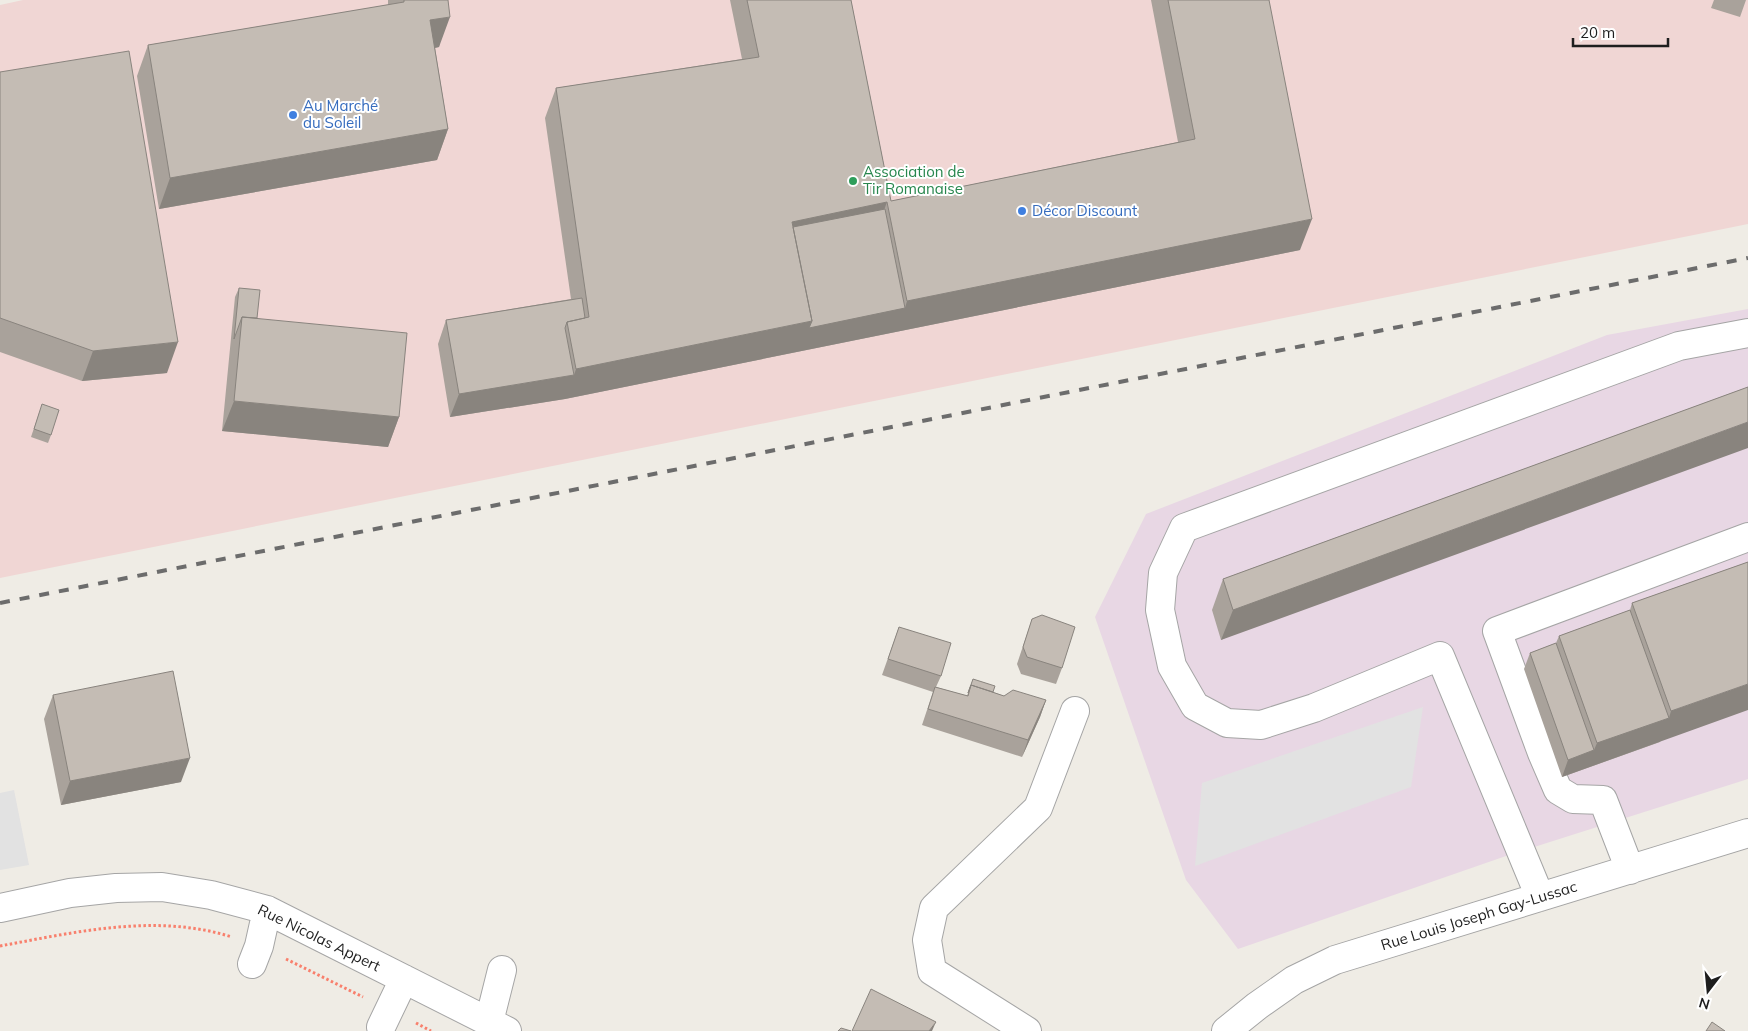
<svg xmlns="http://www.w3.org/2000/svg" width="1748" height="1031" viewBox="0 0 1748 1031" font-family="Mulish,sans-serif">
<rect width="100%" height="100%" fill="#efece5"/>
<path fill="#f0d6d4" d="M23,0H1748V224L0,578V5Z"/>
<path fill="#e8d7e4" d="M1748,309V779L1506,856L1238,949L1186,880L1095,617L1146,514L1607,335Z"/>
<path fill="#e2e2e2" d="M1423,707L1411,787L1195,866L1202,783Z
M14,790L29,865L0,870V793Z"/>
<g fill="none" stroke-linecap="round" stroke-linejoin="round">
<defs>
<path id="minor" d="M1630,870L1603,800L1573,799L1558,790L1542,753L1497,631L1748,537
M1540,897L1440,656L1314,708L1261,725L1227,723L1195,706L1172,666L1160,610L1163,573L1184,528L1679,346L1748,333
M0,908L70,893L116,888L162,887L211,895L267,910L507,1031
M252,964L259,946L267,910
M489,1022L502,970
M381,1027L404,979
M1027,1031L932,971L927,940L934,908L1038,808L1075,711
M1226,1031L1257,1006L1294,980L1335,960L1748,833"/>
</defs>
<use href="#minor" stroke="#a5a5a5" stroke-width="30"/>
<path stroke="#f8806d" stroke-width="3" stroke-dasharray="2.5 2.5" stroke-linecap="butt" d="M0,946C76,932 156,913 232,937
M286,959L363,997
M416,1023L431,1031"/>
<use href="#minor" stroke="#fff" stroke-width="28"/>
<path stroke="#6c6c6c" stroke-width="4" stroke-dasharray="10 10" stroke-linecap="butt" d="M0,603L1748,258"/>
</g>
<path fill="#a9a29b" d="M388,0H448L439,47L435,48L448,129L437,160L159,209L137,76L148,45L388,5Z
M730,0H851L891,201L1178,142L1151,0H1269L1300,250L565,399L450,417L438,344L446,320L571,299L545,118L556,88L742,59Z
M1714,0H1746L1740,17L1711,8Z
M0,72L167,373L82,381L0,352Z
M239,288L257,318L399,417L388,447L222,431L235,297Z
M1748,387L1221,640L1212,610L1223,579Z
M39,413L51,435L48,443L31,437Z
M1748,562L1660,742L1562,777L1524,669L1530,653L1556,643L1559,636L1630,610L1632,603Z
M1032,619L1062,668L1056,684L1021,674L1017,664Z
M899,627L941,676L936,687L967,696L973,679L993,692L1004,696L1046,700L1040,717L1022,757L922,725L933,692L882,675Z
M53,695L181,782L61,805L44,719Z"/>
<path fill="#89847e" d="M450,17L439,47L419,51L430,20Z
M448,129L437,160L159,209L170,178Z
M887,202L876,232L794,249L792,222Z
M1312,219L1300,250L565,399L450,417L459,394L574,375L576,369L812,321L905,308L907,301Z
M178,342L167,373L82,381L93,351Z
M234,401L399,417L388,447L222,431Z
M1748,422V448L1221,640L1233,610Z
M1748,684V710L1562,777L1568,760L1594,750L1597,743L1669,718L1671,711Z
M1046,700L1040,717L1022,757L1028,740Z
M190,758L181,782L61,805L70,781Z
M936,1022L932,1031H929Z"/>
<path fill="#c4bcb4" stroke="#89847e" d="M404,0H448L450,17L430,20L448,129L170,178L148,45L404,2Z
M747,0H851L891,201L1195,139L1168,0H1269L1312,219L907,301L887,202L792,222L812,321L576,369L567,322L589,317L556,88L759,57Z
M129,51L178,342L93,351L0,318V72Z
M885,209L905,308L809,328L812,321L793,227Z
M239,288L260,290L257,318L242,317L234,339Z
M582,298L585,318L567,322L565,328L574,375L459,394L446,320Z
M242,317L407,333L399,417L234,401Z
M1748,387V422L1233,610L1223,579Z
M42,404L59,410L51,435L34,429Z
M1748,562V684L1671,711L1632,603Z
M1630,610L1669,718L1597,743L1559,636Z
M1042,615L1075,627L1062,668L1027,657L1023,647L1032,619Z
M899,627L951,643L941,676L888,659Z
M1556,643L1594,750L1568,760L1530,653Z
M173,671L190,758L70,781L53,695Z
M973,679L995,686L993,692L971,685L968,693Z
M971,685L1004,696L1013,690L1046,700L1028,740L928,709L935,687L968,696Z
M871,989L936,1022L929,1031H852Z
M1712,1022L1725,1031H1706Z
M841,1028L851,1031H838Z"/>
<g fill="#3f7fe0" stroke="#fff" stroke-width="2">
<circle cx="293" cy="115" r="5"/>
<circle cx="1022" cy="211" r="5"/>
</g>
<circle fill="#2e9e5b" stroke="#fff" stroke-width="2" cx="853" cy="181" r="5"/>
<g text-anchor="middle" stroke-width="4" stroke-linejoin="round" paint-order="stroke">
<g font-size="15" fill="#366cbe" stroke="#fff" text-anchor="start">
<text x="303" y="111">Au Marché<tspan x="303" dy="17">du Soleil</tspan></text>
<text x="1032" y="216">Décor Discount</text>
</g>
<g font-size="15" fill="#27864d" stroke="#fff" text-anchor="start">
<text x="863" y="177">Association de<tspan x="863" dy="17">Tir Romanaise</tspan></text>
</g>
<g font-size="15" fill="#1e1e1e" stroke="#fff">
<text transform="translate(1479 916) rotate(-17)" y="5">Rue Louis Joseph Gay-Lussac</text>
<text transform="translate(319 938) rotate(26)" y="5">Rue Nicolas Appert</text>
</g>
</g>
<g transform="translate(1708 991) rotate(196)" stroke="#ffffff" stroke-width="4" paint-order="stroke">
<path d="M0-4L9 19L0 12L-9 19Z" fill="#1e1e1e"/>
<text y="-8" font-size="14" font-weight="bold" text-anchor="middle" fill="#1e1e1e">N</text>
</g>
<path d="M1573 38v8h95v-8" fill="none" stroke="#1e1e1e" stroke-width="2.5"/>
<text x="1580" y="38" font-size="15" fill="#1e1e1e" stroke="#ffffff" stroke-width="4" paint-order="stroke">20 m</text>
</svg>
